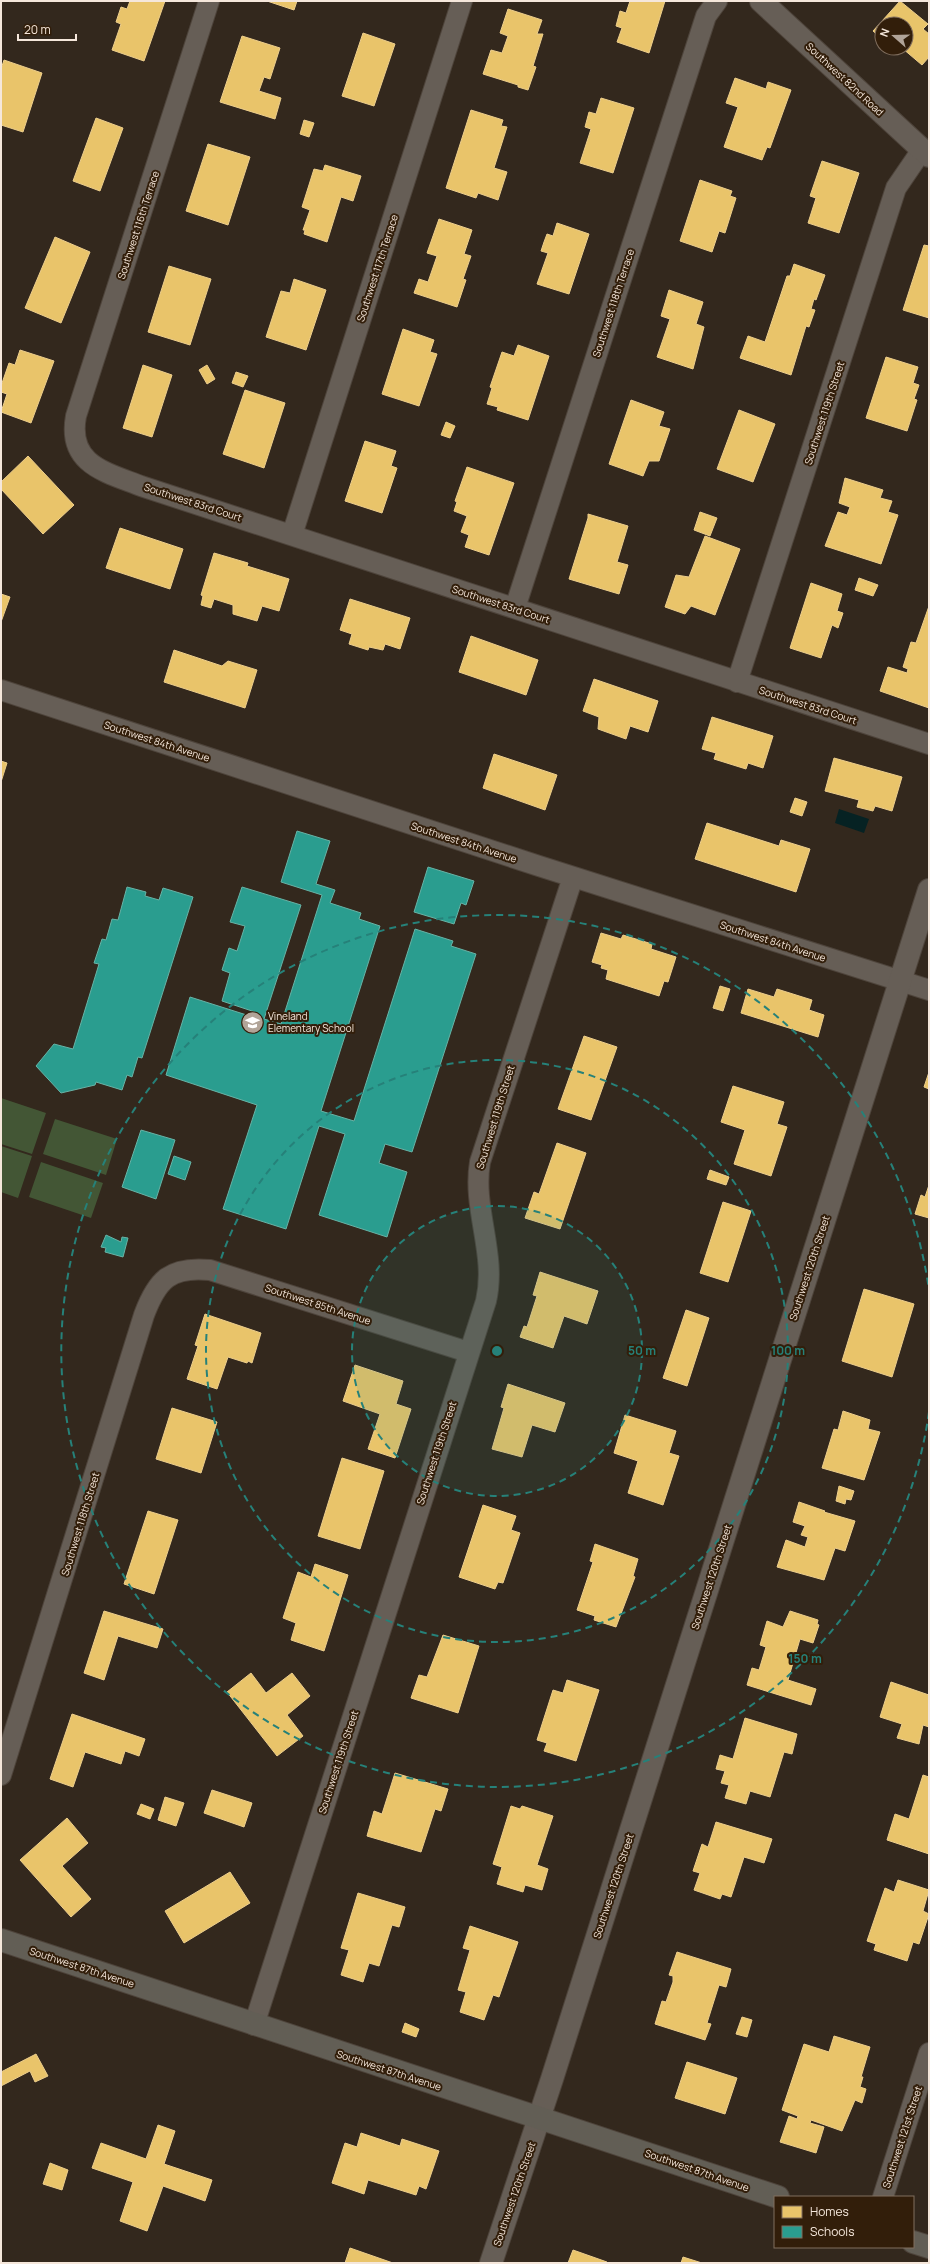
<svg xmlns="http://www.w3.org/2000/svg" width="930" height="2264" viewBox="0 0 930 2264" font-family="Manrope,sans-serif">
<rect width="100%" height="100%" fill="#33281d"/>
<path fill="#435635" d="M1,1098L46,1113L32,1154L1,1144Z
M55,1119L117,1139L106,1175L43,1154Z
M1,1146L32,1156L18,1198L1,1192Z
M41,1162L103,1183L91,1218L29,1197Z"/>
<path fill="#062223" d="M839,809L869,819L864,833L835,823Z"/>
<path fill="#e9c46a" stroke="#edce8c" d="M130,1H165L144,61L112,50L121,24L116,22L121,7L127,9Z
M267,1H297L294,10Z
M630,1H665L649,53L617,42L622,28L616,26L620,11L626,13Z
M900,1L928,24L923,29L929,34V57L922,65L902,48H906V24H882V39L873,31Z
M508,9L542,20L537,34H543L533,66L536,67L528,90L518,87V85L483,74L491,50L502,53L508,36L500,33Z
M363,33L395,44L374,106L342,96Z
M242,36L280,48L270,79L264,77L259,91L281,98L275,119L220,102Z
M4,60L42,73L23,132L1,125V69Z
M735,78L766,89L768,82L791,90L770,148L767,147L762,160L724,147L738,107L726,103Z
M601,98L634,108L613,173L580,163L591,129L585,127L589,112L596,114Z
M471,110L503,120L501,126L507,127L494,168L507,172L498,200L478,193L476,198L446,188Z
M96,118L123,128L100,191L73,181Z
M304,120L314,123L309,137L300,134Z
M208,144L250,157L228,225L186,211Z
M822,161L859,173L839,233L808,223L816,198L810,196Z
M325,165L361,176L353,201L341,197L327,242L304,234L305,230H303L310,210L302,207L314,169L323,171Z
M700,180L732,191L730,196L736,198L725,233L719,231L712,252L680,241Z
M439,219L472,230L464,254L471,256L463,279L466,280L457,307L414,293L419,279L428,282L437,256L427,253Z
M557,223L589,234L569,294L537,284L548,253L541,251L544,242L547,234L553,236Z
M55,237L90,252L61,323L25,308Z
M924,245L929,246V318L903,310Z
M794,264L825,275L816,300L814,299L811,309L815,310L809,327L806,326L791,375L740,358L748,336L765,342L787,276H790Z
M169,266L211,279L190,345L148,332Z
M294,279L326,290L306,350L266,337L281,291L290,293Z
M669,290L703,302L696,324L704,327L693,369L657,357L670,319L661,316Z
M403,329L434,340L430,352L437,354L419,406L382,394Z
M518,345L549,356L528,420L497,410L498,407L487,404L492,388L490,387L502,352L514,356Z
M20,350L54,361L31,423L1,412L7,394L1,392V386L9,363L15,365Z
M886,357L918,367L913,383L919,385L914,399L917,400L907,431L866,418Z
M143,365L172,375L152,437L123,428Z
M207,365L215,379L207,384L199,370Z
M236,372L248,376L243,387L232,383Z
M245,390L285,403L264,468L223,454Z
M631,400L664,412L659,426L670,429L659,461H649L643,476L609,464Z
M739,410L775,424L753,482L717,469Z
M446,422L455,426L450,438L441,435Z
M365,441L396,451L391,466L397,468L382,513L345,501Z
M28,456L74,505L43,534L1,489V482Z
M467,467L514,483L489,555L465,547L469,535L461,532L467,516L454,511L457,502L455,501Z
M845,478L883,490L880,498L892,501L888,512L898,515L881,564L825,546L838,512L847,515L850,507L839,503Z
M700,512L717,518L710,536L694,530Z
M588,514L628,526L617,562L628,565L619,594L569,579L588,518Z
M120,528L183,549L170,589L106,568Z
M705,536L740,549L715,615L691,606L685,614L665,607L676,575L689,577Z
M214,553L248,563L247,566L289,579L279,611L262,606L257,621L233,614V605L214,599L211,608L201,605L203,596L201,595Z
M859,578L878,585L873,596L855,590Z
M811,583L842,594L837,611L843,613L838,628L832,625L821,658L790,648Z
M1,594L10,597L1,622Z
M350,599L410,618L400,649L385,644L383,650L369,647L368,650L349,644L352,634L340,630Z
M929,606V708L880,691L888,667L907,673L908,669L903,667L911,642L916,643Z
M471,636L538,660L526,695L459,672Z
M174,650L222,666L228,661L257,670L245,708L164,682Z
M594,679L658,701L648,732L630,726L626,739L598,729L599,717L583,711Z
M712,717L773,736L763,768L748,763L746,769L714,759L716,753L702,749Z
M494,754L557,775L545,810L483,788Z
M834,758L902,777L892,811L875,806L873,811L857,807L859,800L825,791Z
M1,761L7,763L1,782Z
M795,798L807,802L802,816L790,812Z
M707,823L779,846L781,840L810,849L796,892L695,859Z
M601,933L621,939L623,935L652,944L651,949L676,957L668,982L664,981L659,996L606,979L608,970L601,968L602,965L592,962Z
M720,986L730,989L723,1011L713,1008Z
M748,989L774,997L777,989L812,1000L809,1010L824,1015L818,1037L741,1013Z
M584,1036L617,1047L591,1120L558,1109Z
M929,1072V1089L924,1087Z
M733,1086L784,1102L777,1124L787,1127L771,1176L734,1164L745,1130L721,1122Z
M557,1143L586,1153L560,1229L525,1218L534,1192L539,1194Z
M710,1170L729,1177L726,1185L707,1179Z
M929,1185V1218L915,1214L921,1195L925,1197Z
M723,1202L751,1211L728,1282L700,1273Z
M540,1272L598,1291L587,1324L564,1316L553,1348L520,1337L524,1326L527,1327L537,1296L533,1295Z
M864,1289L914,1304L892,1377L842,1361Z
M686,1310L709,1318L687,1386L663,1378Z
M205,1314L261,1333L252,1363L248,1361L247,1363L228,1357L217,1389L187,1379L198,1346L195,1345Z
M355,1365L403,1381L396,1404L411,1409L395,1458L368,1449L380,1414L343,1401Z
M508,1384L565,1403L555,1432L532,1425L522,1457L492,1449L504,1408L501,1407Z
M172,1408L217,1422L201,1473L156,1459Z
M843,1411L870,1420L868,1429L880,1432L864,1480L822,1468L834,1429L838,1430Z
M625,1415L676,1431L669,1453L679,1456L663,1505L628,1493L638,1461L614,1453Z
M342,1458L384,1471L360,1549L318,1536Z
M839,1486L854,1491L851,1500L846,1499L845,1504L836,1501Z
M799,1502L825,1511L824,1512L855,1521L845,1551L835,1548L824,1580L777,1567L786,1540L805,1547L808,1537L801,1535L805,1526L793,1522Z
M483,1505L516,1516L511,1530L520,1533L503,1583L498,1582L495,1589L459,1577Z
M148,1511L178,1520L154,1594L124,1584Z
M595,1544L638,1559L633,1576L635,1577L616,1627L594,1620L595,1616L577,1610L593,1562L590,1561Z
M315,1564L348,1575L324,1651L291,1640L296,1623L283,1618L298,1572L311,1577Z
M104,1611L163,1629L157,1648L118,1636L104,1680L84,1673Z
M790,1611L818,1620L817,1624L819,1625L813,1643L800,1639L788,1680L816,1689L811,1705L747,1685L752,1668L759,1670L766,1647L760,1645L767,1621L783,1627Z
M443,1635L479,1646L458,1713L411,1698L419,1675L427,1677Z
M251,1673L266,1693L292,1673L310,1696L287,1715L303,1736L277,1756L227,1692Z
M567,1680L599,1690L576,1761L544,1751L547,1743L537,1740L553,1690L563,1693Z
M891,1682L929,1695V1727L923,1725L919,1744L897,1738L902,1724L880,1717Z
M72,1714L145,1739L139,1756L125,1751L121,1764L85,1752L73,1787L50,1779Z
M745,1718L797,1734L792,1754L784,1752L770,1797L750,1791L746,1804L725,1798L729,1785L721,1783L725,1771L716,1769L720,1755L733,1759Z
M395,1773L448,1789L441,1811L435,1809L421,1852L367,1836L374,1811L382,1814Z
M923,1775L929,1777V1854L887,1840L895,1814L909,1819Z
M212,1790L252,1803L244,1827L204,1813Z
M165,1797L184,1803L176,1826L158,1820Z
M141,1804L154,1809L150,1819L137,1814Z
M511,1806L520,1809L522,1806L553,1816L537,1865L548,1869L542,1890L525,1885L523,1892L497,1884L502,1867L493,1864Z
M67,1818L88,1843L62,1866L91,1899L71,1917L20,1860Z
M716,1822L772,1839L764,1863L744,1857L731,1897L722,1894L720,1899L694,1890L700,1873L693,1871L702,1844L708,1847Z
M230,1872L250,1903L184,1943L165,1911Z
M898,1880L929,1890L923,1911L929,1914L919,1944L913,1942L907,1961L874,1950L876,1944L867,1941L885,1888L894,1892Z
M358,1893L405,1907L399,1927L392,1925L379,1966L369,1963L363,1982L341,1975L349,1950L341,1948Z
M470,1926L518,1942L499,1997L493,1995L484,2020L460,2012L466,1992L458,1990L470,1950L463,1948Z
M677,1952L731,1969L726,1987L719,1985L707,2023L711,2024L705,2040L655,2024L662,2001L666,2002L673,1982V1976L669,1975Z
M742,2017L752,2020L747,2037L736,2034Z
M405,2023L419,2029L416,2037L402,2032Z
M834,2036L870,2047L861,2077H863L860,2087L866,2089L862,2103L855,2100L842,2131L811,2120L810,2123L824,2127L816,2153L780,2142L789,2116L797,2119L798,2116L782,2110L804,2044L829,2052Z
M36,2054L48,2076L35,2082L30,2071L1,2086V2072Z
M687,2062L737,2078L725,2114L675,2098Z
M158,2125L175,2131L164,2164L212,2180L205,2201L163,2186L147,2231L120,2221L133,2182L92,2168L101,2143L146,2159Z
M361,2133L400,2146L402,2139L439,2151L426,2189L419,2186L416,2195L368,2180L364,2194L332,2183L345,2143L357,2147Z
M50,2163L68,2170L62,2190L43,2184Z
M350,2248L393,2263H345Z
M573,2250L607,2262V2263H568Z
M683,2257L702,2263H681Z"/>
<path fill="#2a9d8f" stroke="#67b3a6" d="M297,831L330,841L316,884L335,890L330,903L361,913L359,919L380,926L321,1111L354,1121L415,929L453,941L451,946L476,954L412,1152L385,1144L379,1163L407,1172L387,1237L319,1215L345,1134L319,1126L286,1229L223,1209L257,1105L166,1075L190,997L253,1017L255,1012L222,1001L230,973L222,970L229,948L237,951L245,926L230,922L242,887L301,905L264,1019L281,1024L322,895L281,882Z
M428,867L474,881L466,905L461,903L454,924L414,912Z
M127,887L146,892L145,896L159,900L163,888L193,897L142,1058L138,1057L132,1077L127,1075L122,1090L96,1082L95,1085L61,1093L36,1066L54,1044L73,1049L99,964L94,963L102,939L106,940L112,919L118,920Z
M141,1130L175,1140L156,1199L122,1187Z
M174,1156L191,1162L185,1180L168,1174Z
M106,1235L121,1242L122,1237L128,1238L123,1257L105,1252L106,1248L101,1247Z"/>
<g fill="none" stroke-linecap="round" stroke-linejoin="round">
<defs>
<path id="minor" d="M209,1L76,416C67,464 105,472 141,486L929,744
M292,535L462,1
M515,608L706,16L717,1
M737,682L896,188L922,150
M1,690L539,866L929,990
M1,1775L144,1315C157,1280 170,1266 210,1270L468,1352
M254,2025L486,1301C497,1254 472,1209 480,1162L573,877
M883,2197L929,2053"/>
<path id="tertiary" d="M761,1L929,156
M491,2263L552,2079L929,890"/>
<path id="secondary" d="M1,1940L778,2197
M913,2242L929,2247"/>
</defs>
<use href="#minor" stroke="#4e443b" stroke-width="22"/>
<use href="#tertiary" stroke="#4e443b" stroke-width="24"/>
<use href="#secondary" stroke="#4e443b" stroke-width="24"/>
<use href="#minor" stroke="#665e56" stroke-width="20"/>
<use href="#tertiary" stroke="#665e56" stroke-width="22"/>
<use href="#secondary" stroke="#625e55" stroke-width="22"/>
</g>
<circle cx="497" cy="1351" r="145" fill="#268179" fill-opacity=".12"/>
<g fill="none" stroke="#268179" stroke-width="2" stroke-dasharray="7 5">
<circle cx="497" cy="1351" r="145"/>
<circle cx="497" cy="1351" r="291"/>
<path d="M929 1412A436 436 0 1 1 929 1290"/>
</g>
<defs>
<symbol id="school-disc" viewBox="-11 -11 22 22"><circle r="9.5" fill="#b1a498" stroke="#321e0a"/><path d="M0-5L7-2L0 1L-7-2ZM-4 1L0 2.5L4 1V4Q0 6-4 4Z" fill="#fff"/></symbol>
</defs>
<g fill-rule="evenodd">
<use href="#school-disc" x="240" y="1010" width="25" height="25"/>
</g>
<g text-anchor="middle" stroke-width="4" stroke-linejoin="round" paint-order="stroke">
<g font-size="10" fill="#f5e7db" stroke="#321e0a">
<text transform="translate(845 79) rotate(43)" y="4">Southwest 82nd Road</text>
<text transform="translate(138 225) rotate(-72)" y="4">Southwest 116th Terrace</text>
<text transform="translate(377 268) rotate(-72)" y="4">Southwest 117th Terrace</text>
<text transform="translate(613 303) rotate(-72)" y="4">Southwest 118th Terrace</text>
<text transform="translate(824 413) rotate(-72)" y="4">Southwest 119th Street</text>
<text transform="translate(193 502) rotate(18)" y="4">Southwest 83rd Court</text>
<text transform="translate(501 604) rotate(18)" y="4">Southwest 83rd Court</text>
<text transform="translate(808 705) rotate(18)" y="4">Southwest 83rd Court</text>
<text transform="translate(157 741) rotate(18)" y="4">Southwest 84th Avenue</text>
<text transform="translate(464 842) rotate(18)" y="4">Southwest 84th Avenue</text>
<text transform="translate(773 941) rotate(18)" y="4">Southwest 84th Avenue</text>
<text transform="translate(495 1117) rotate(-73)" y="4">Southwest 119th Street</text>
<text transform="translate(809 1268) rotate(-72)" y="4">Southwest 120th Street</text>
<text transform="translate(318 1304) rotate(18)" y="4">Southwest 85th Avenue</text>
<text transform="translate(436 1453) rotate(-72)" y="4">Southwest 119th Street</text>
<text transform="translate(80 1524) rotate(-73)" y="4">Southwest 118th Street</text>
<text transform="translate(711 1577) rotate(-72)" y="4">Southwest 120th Street</text>
<text transform="translate(338 1762) rotate(-72)" y="4">Southwest 119th Street</text>
<text transform="translate(613 1886) rotate(-72)" y="4">Southwest 120th Street</text>
<text transform="translate(82 1967) rotate(18)" y="4">Southwest 87th Avenue</text>
<text transform="translate(389 2070) rotate(18)" y="4">Southwest 87th Avenue</text>
<text transform="translate(902 2137) rotate(-72)" y="4">Southwest 121st Street</text>
<text transform="translate(697 2170) rotate(19)" y="4">Southwest 87th Avenue</text>
<text transform="translate(514 2194) rotate(-71)" y="4">Southwest 120th Street</text>
</g>
<g font-size="10" fill="#f5e7db" stroke="#321e0a" text-anchor="start">
<text x="268" y="1020">Vineland<tspan x="268" dy="12">Elementary School</tspan></text>
</g>
</g>
<circle cx="497" cy="1351" r="6" fill="#268179" stroke="#321e0a" stroke-width="2"/>
<g font-size="12" text-anchor="middle" font-weight="bold" fill="#268179" stroke="#321e0a" stroke-width="4" stroke-linejoin="round" paint-order="stroke">
<text x="642" y="1355">50 m</text>
<text x="788" y="1355">100 m</text>
<text x="805" y="1663">150 m</text>
</g>
<rect width="930" height="2264" fill="none" stroke="#f5e7db" stroke-width="4"/>
<rect x="774" y="2196" width="140" height="52" fill="#321e0a" stroke="#806e5e"/>
<rect x="782" y="2206" width="20" height="12" fill="#e9c46a" stroke="#806e5e"/>
<text x="810" y="2216" font-size="12" fill="#f5e7db">Homes</text>
<rect x="782" y="2226" width="20" height="12" fill="#2a9d8f" stroke="#806e5e"/>
<text x="810" y="2236" font-size="12" fill="#f5e7db">Schools</text>
<g transform="translate(894 36) rotate(290)"><circle r="19" fill="#321e0a" stroke="#806e5e"/>
<path d="M0-3L7 15L0 10L-7 15Z" fill="#b1a498"/>
<text y="-6" font-size="11" font-weight="bold" text-anchor="middle" fill="#f5e7db">N</text>
</g>
<path d="M18 34v6h58v-6" fill="none" stroke="#f5e7db" stroke-width="2"/>
<text x="24" y="34" font-size="12" fill="#f5e7db" stroke="#321e0a" stroke-width="3" paint-order="stroke">20 m</text>
</svg>
